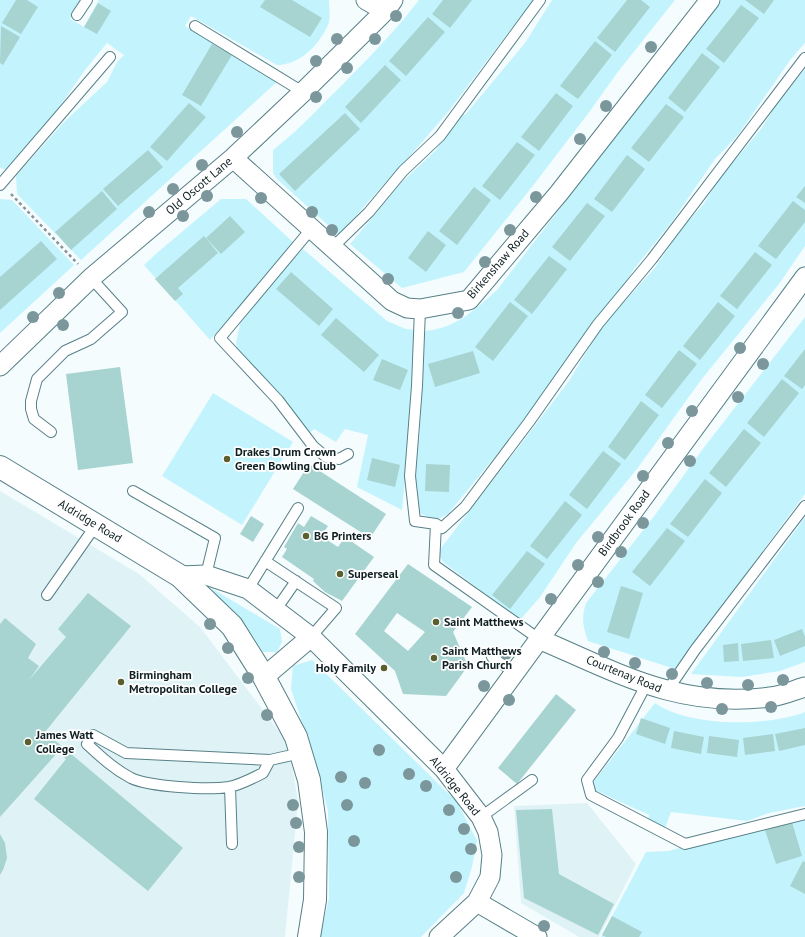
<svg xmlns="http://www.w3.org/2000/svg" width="805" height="937" viewBox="0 0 805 937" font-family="'PT Sans',sans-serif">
<rect width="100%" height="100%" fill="#f4fcfe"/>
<path fill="#dff3f7" d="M0,491L139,574L200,627L284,738L289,748L298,802L285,937H0Z
M587,803L636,864L599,937H579L521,903L514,806Z"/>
<path fill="#c3f4fe" d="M0,0H82L70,19L84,27L99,0H329C329,7 331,18 328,25C319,45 300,65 277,65L191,16L185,26L278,81L81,260L17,194L16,176L64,122L107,82L117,62L124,55L107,43L85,70L53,116L7,170L0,168Z
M419,0H533L448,112L403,164L391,176L339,235L277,179L273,173V150C294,134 312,115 331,96C362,65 392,35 419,0Z
M552,0H675L617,73L590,111L532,187L464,272L402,288L350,244L402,182L435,151L462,114L465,115L525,43Z
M721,0H805V43L791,59L738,135L715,159L671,223L634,269L625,284L576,345L520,426L448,514L436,520L421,514C409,487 419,455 420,426C422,395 423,363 425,331C457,328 474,310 497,290Z
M805,69V246L779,284L701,380L637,469L576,543L540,597L520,620L443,562L438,552L569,381L602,326L654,269L682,228L703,205L720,178L761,129L776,105Z
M0,199L12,200L74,265L0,333Z
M221,199H246L293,242C265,274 240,309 210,340L144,265L158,252Z
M303,249L387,321L406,329L415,330L410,429L402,510L357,487L368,435L345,429L336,442L314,429L310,433L281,396L237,349L236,343L240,324L271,283Z
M805,317V494L675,669L588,641C583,627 581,618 586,603L655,515L702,450Z
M213,393L293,442L242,525L162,476Z
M805,517V662L780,671L742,677L691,674Z
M211,588L280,629L282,642L277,652H263Z
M312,660L457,802L477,841L472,867L464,893L421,937H320L329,898L328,811L316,765L291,689L293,666Z
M655,703C689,727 767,727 805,712V806L769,813L747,821L671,812L665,828L648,820L649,815L595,790L594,781Z
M805,817V937H601L646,852L668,851Z"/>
<path fill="#a7d3d0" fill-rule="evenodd" d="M16,0H27L38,7L21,34L2,23Z
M265,0H292L322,18L310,37L260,7Z
M443,0H472L450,28L432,14Z
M627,0H641L650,7L615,52L597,38Z
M745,0H774L764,14Z
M98,3L111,11L97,34L84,27Z
M741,5L759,18L724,63L706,49Z
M428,17L445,32L406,76L389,61Z
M1,26L20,37L3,65L0,63Z
M595,41L612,55L578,99L560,86Z
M212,44L232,55L201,106L182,95Z
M702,53L720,67L685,112L668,98Z
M385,65L401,80L361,123L345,107Z
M556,93L573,106L539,151L521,137Z
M189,103L206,117L167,161L150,147Z
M666,104L684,117L649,162L631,148Z
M345,113L360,129L295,191L279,174Z
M517,142L535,155L500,200L482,186Z
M148,150L163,167L118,206L103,189Z
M627,155L645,169L612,212L594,199Z
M805,186V203L796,197Z
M474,187L491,200L457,245L439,231Z
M102,191L117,209L71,250L55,232Z
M793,201L805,210V222L776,259L758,246Z
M587,203L605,216L570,261L552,247Z
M230,216L245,232L221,254L206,238Z
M428,231L446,245L426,272L408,258Z
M204,236L218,253L178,288L183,294L175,301L155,279Z
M41,241L57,259L0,310V277Z
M755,252L772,265L737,309L720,296Z
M549,256L567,269L532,314L514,300Z
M291,272L333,309L319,326L276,289Z
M510,302L528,316L493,361L475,347Z
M718,302L735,316L700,360L683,346Z
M336,318L379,355L364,372L321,335Z
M805,349V385L802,389L784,376Z
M679,350L697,364L662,408L645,395Z
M473,351L480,373L435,387L428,364Z
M382,359L408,370L400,390L373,380Z
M120,367L133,463L78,470L66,374Z
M782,379L799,393L764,437L747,423Z
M641,401L659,415L625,460L608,447Z
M744,429L761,443L726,487L709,473Z
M603,451L621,464L587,509L569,495Z
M372,458L400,465L395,487L367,480Z
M309,464L386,514L370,538L293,489Z
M426,464L450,465L449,492L425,491Z
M705,479L722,493L688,537L670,524Z
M565,501L582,515L547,559L530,546Z
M251,516L264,524L253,542L240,534Z
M311,516L328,526L321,536L338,547L345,537L374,557L342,601L325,592L313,581L314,579L282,557L287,549L284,547L298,523L304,527Z
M667,528L685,541L650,586L632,572Z
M527,551L545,564L510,609L492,595Z
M408,564L472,607L453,632L468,666L446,696L403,694L395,671L355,634ZM397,613L425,632L408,651L384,631Z
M621,586L643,593L629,639L607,632Z
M88,593L131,626L45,732L183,848L148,891L34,799L66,759L58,752L0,817V624L5,618L36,644L28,658L39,666L29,680L66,637L58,629Z
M802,629L805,637V646L780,656L774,640Z
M771,640L774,658L743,661L741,644Z
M738,643L739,661L724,662L723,645Z
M556,694L576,710L517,784L498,768Z
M641,718L670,728L665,744L636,734Z
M805,728V745L779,751L775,734Z
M674,731L704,737L701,754L671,748Z
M773,734L775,751L745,755L743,738Z
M709,736L739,740L737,757L707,753Z
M552,809L559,874L614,904L598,935L524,898L516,810Z
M792,822L802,856L776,864L765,830Z
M0,834L5,843L7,858L3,870L0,875Z
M803,861L805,862V894L790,886Z
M612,916L642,932L639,937H606L602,935Z"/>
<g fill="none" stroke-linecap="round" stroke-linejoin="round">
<defs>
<path id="service" d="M77,15L87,0
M195,26L303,92
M0,185L110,57
M312,228L220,338L278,400L313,446L326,457L339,459L348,454
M332,248L369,212L403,171L440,136L540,0
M420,309L417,386L410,476L415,521L436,524L442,528L465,507L529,422L598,324L652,259L805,58
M51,432L34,419L31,409V401L37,379L65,351L91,339L122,312L91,278
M133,491L215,538L206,575
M436,524L434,565L539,639
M265,561L336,608L311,637
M248,589L298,508
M47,595L96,525
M275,611L296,581
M492,657L515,673
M646,685L618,738L587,780L591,795L685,844L805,814
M667,691L695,650L805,506
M270,760L126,753L93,735L87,744C101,757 114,769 131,778C150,787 207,790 229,787C240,785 253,778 263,773L270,760L301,753
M230,787L232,844
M481,817L532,780"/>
<path id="minor" d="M366,0L385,11
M233,158L392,301L407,308L420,309L469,300L559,193L710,0
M0,366L91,278L233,158L303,92L385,11L393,0
M180,576L206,575L248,589L311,637L444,769L481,817L488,832L492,855L490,877L477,902L439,937
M539,639C618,673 680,709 770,697C782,696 794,690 805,687
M264,677L311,637
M444,769L805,277
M477,902L537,937"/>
<path id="tertiary" d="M0,467L180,576L232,626L264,677L296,737L309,780L316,832L315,900L309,937"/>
</defs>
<use href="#service" stroke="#578087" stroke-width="12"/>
<use href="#minor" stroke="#578087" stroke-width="21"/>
<use href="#tertiary" stroke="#578087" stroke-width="24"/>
<path stroke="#879396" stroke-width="2.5" stroke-dasharray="3 3" stroke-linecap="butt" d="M11,194L78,264"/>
<use href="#service" stroke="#fff" stroke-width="10"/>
<use href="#minor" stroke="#fff" stroke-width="19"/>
<use href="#tertiary" stroke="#fff" stroke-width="22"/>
</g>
<g fill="#7b979c">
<circle cx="396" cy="16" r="6"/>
<circle cx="337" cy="39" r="6"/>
<circle cx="375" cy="39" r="6"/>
<circle cx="651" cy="47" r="6"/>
<circle cx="316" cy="61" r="6"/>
<circle cx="347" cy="68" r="6"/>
<circle cx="316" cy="97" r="6"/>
<circle cx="606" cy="106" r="6"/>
<circle cx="237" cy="132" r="6"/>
<circle cx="580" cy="139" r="6"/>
<circle cx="202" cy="165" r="6"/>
<circle cx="173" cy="189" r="6"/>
<circle cx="207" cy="196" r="6"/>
<circle cx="536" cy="197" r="6"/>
<circle cx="261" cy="198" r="6"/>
<circle cx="149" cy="212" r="6"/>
<circle cx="312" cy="212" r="6"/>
<circle cx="183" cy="216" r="6"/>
<circle cx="332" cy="230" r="6"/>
<circle cx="510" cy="230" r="6"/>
<circle cx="485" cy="262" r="6"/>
<circle cx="388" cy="279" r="6"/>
<circle cx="59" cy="293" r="6"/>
<circle cx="458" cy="313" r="6"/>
<circle cx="33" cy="317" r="6"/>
<circle cx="63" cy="325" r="6"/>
<circle cx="740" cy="348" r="6"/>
<circle cx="763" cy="364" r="6"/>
<circle cx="738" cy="397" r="6"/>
<circle cx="692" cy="411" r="6"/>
<circle cx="668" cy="443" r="6"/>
<circle cx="690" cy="461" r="6"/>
<circle cx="643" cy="476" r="6"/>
<circle cx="643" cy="523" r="6"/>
<circle cx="598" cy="537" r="6"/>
<circle cx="621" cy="552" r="6"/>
<circle cx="578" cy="565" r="6"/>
<circle cx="598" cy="582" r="6"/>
<circle cx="551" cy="599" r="6"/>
<circle cx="210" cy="624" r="6"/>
<circle cx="228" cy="648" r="6"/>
<circle cx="604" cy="652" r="6"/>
<circle cx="506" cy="654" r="6"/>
<circle cx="635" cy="663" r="6"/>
<circle cx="672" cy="674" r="6"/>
<circle cx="248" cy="678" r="6"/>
<circle cx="783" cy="680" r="6"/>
<circle cx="707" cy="683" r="6"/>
<circle cx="748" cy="685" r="6"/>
<circle cx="484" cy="686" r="6"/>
<circle cx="509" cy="700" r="6"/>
<circle cx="771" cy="707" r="6"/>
<circle cx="722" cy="709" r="6"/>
<circle cx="267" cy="715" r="6"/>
<circle cx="379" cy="750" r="6"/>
<circle cx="409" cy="774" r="6"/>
<circle cx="341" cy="777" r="6"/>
<circle cx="365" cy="783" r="6"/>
<circle cx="426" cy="786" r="6"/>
<circle cx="293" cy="805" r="6"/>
<circle cx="347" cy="805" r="6"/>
<circle cx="449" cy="810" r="6"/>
<circle cx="296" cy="823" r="6"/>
<circle cx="464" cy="829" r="6"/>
<circle cx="354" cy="841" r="6"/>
<circle cx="299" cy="847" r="6"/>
<circle cx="471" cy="849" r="6"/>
<circle cx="299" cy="877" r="6"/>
<circle cx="456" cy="877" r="6"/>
<circle cx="544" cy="926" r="6"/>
</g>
<g fill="#5b5f2d" stroke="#fff" stroke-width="1.5">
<circle cx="227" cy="459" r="4"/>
<circle cx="306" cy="536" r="4"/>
<circle cx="340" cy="574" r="4"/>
<circle cx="436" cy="622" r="4"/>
<circle cx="434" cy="658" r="4"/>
<circle cx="384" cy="668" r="4"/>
<circle cx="121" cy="682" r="4"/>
<circle cx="28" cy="742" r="4"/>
</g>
<g text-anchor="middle" stroke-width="3.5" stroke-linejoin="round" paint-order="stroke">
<g font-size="12" fill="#0f1f22" stroke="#fff">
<text transform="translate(199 186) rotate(-40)" y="4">Old Oscott Lane</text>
<text transform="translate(498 264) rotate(-49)" y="4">Birkenshaw Road</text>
<text transform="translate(90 521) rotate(31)" y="4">Aldridge Road</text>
<text transform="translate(624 523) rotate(-54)" y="4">Birdbrook Road</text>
<text transform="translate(624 674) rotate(22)" y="4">Courtenay Road</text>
<text transform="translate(455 786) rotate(51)" y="4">Aldridge Road</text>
</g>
<g font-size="12" font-weight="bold" fill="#0f1f22" stroke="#fff" text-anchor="start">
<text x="235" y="456">Drakes Drum Crown<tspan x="235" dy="14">Green Bowling Club</tspan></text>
<text x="314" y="540">BG Printers</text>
<text x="348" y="578">Superseal</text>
<text x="444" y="626">Saint Matthews</text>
<text x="442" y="655">Saint Matthews<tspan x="442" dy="14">Parish Church</tspan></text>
<text x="376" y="672" text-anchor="end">Holy Family</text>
<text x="129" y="679">Birmingham<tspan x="129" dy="14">Metropolitan College</tspan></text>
<text x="36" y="739">James Watt<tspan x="36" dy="14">College</tspan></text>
</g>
</g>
</svg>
